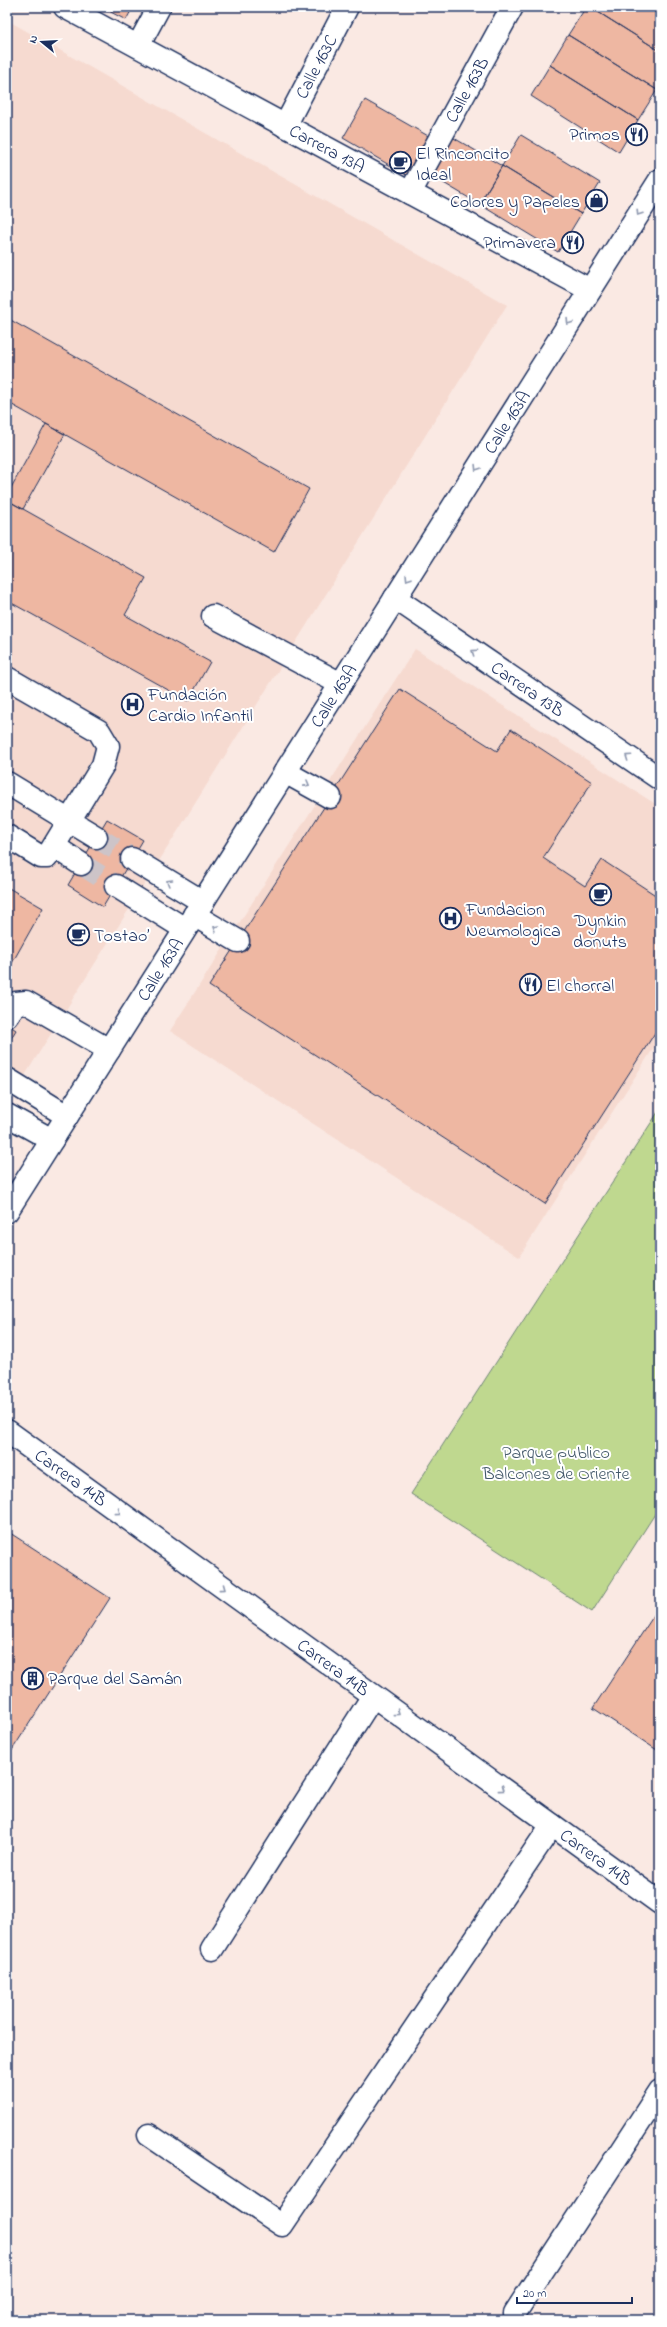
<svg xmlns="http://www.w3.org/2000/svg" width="667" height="2327" viewBox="0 0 667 2327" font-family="'Indie Flower',sans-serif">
<rect width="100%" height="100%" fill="#fae9e3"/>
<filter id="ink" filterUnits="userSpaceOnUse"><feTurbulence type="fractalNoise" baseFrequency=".025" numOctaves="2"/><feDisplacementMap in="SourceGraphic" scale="8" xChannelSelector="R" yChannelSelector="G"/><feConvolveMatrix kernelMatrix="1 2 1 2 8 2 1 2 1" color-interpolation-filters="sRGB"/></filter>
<g filter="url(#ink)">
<path fill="#f6dad0" d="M7,20L507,305L7,1104Z
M415,649L660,807V1038L519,1257L170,1031Z"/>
<path fill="#bfd88f" stroke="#6d8476" d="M660,1109V1506L592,1612L411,1494Z"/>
<path fill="#eeb7a2" stroke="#1b2f5e" d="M101,7H133L126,20Z
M586,7H590L660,51V85L657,90L568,35Z
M590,7H656L660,10V51Z
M568,35L657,90L638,120L550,65Z
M550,65L638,120L619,152L531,96Z
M365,100L430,137L408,176L343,138Z
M447,134L502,166L479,204L425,172Z
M521,135L600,183L581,214L502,166Z
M502,166L581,214L558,252L479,204Z
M7,318L309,489L274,552L7,402Z
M46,424L65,434L23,509L7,500V495Z
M7,500L146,578L125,615L210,662L188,701L8,601L7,603Z
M400,689L497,751L511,729L592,782L543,858L585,886L602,860L660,898V1025L545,1204L209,986Z
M107,819L143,840L103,907L68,885Z
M7,887L43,908L7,972Z
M7,1024L16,1030L7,1045Z
M7,1531L110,1598L7,1758Z
M660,1606V1752L593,1708Z"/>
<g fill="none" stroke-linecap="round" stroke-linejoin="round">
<path stroke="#cdc4c8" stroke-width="22" stroke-dasharray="22 11" stroke-linecap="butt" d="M96,837L132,859
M81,864L116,886"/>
<defs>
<g id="minor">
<path id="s1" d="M65,7L590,290"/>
<path d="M138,46L159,7"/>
<path id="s2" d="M285,126L347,7"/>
<path id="s3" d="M410,193L512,7"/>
<path id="s4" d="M395,598L660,779"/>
<path d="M213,616L341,684"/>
<path d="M7,678L99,731L108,746L103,765L47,857H41L7,836"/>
<path d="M285,772L330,797"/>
<path d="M7,783L96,837"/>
<path d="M55,847L81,864"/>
<path d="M132,859L203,902"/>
<path d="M116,886L185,929"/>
<path d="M194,915L238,941"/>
<path d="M7,1016L16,1003L26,1002L109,1050"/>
<path d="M7,1079L67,1116"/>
<path d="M7,1115L52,1140"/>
<path id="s5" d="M7,1431L660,1903"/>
<path d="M212,1949L373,1696"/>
<path d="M149,2135L282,2225L552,1825"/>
<path d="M515,2313L660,2091"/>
</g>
<g id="major">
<path id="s6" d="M7,1211L660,180"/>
</g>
</defs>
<use href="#minor" stroke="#1b2f5e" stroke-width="25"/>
<use href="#major" stroke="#1b2f5e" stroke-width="25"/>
<use href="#minor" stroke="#fff" stroke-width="22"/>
<use href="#major" stroke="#fff" stroke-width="22"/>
</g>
<defs><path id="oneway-chevron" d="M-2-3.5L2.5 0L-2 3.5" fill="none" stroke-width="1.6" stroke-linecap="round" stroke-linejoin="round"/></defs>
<g stroke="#8d97ae">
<use href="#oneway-chevron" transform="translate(639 213) rotate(123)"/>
<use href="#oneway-chevron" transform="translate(569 322) rotate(122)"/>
<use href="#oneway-chevron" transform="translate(477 468) rotate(122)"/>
<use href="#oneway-chevron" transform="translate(408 578) rotate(122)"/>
<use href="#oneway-chevron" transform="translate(474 652) rotate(-146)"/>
<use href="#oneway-chevron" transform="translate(628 757) rotate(-146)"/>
<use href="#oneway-chevron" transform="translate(307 784) rotate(29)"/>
<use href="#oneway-chevron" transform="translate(169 882) rotate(-149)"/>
<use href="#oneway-chevron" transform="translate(216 928) rotate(-149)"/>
<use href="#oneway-chevron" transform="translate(118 1512) rotate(36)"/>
<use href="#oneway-chevron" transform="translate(223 1588) rotate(36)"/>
<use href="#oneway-chevron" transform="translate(397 1713) rotate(36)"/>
<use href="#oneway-chevron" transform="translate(502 1789) rotate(36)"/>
</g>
</g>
<defs>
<symbol id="restaurant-ring" viewBox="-11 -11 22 22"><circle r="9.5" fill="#fff" stroke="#1b2f5e" stroke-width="1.5"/><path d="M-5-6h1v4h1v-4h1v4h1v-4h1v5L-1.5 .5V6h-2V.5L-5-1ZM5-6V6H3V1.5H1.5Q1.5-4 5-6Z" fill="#1b2f5e"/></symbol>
<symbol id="cafe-ring" viewBox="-11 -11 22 22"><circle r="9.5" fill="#fff" stroke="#1b2f5e" stroke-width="1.5"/><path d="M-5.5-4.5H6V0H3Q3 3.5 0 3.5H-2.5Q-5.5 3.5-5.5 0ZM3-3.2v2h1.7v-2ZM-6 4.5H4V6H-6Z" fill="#1b2f5e"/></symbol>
<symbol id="shop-ring" viewBox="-11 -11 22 22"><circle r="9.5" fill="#fff" stroke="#1b2f5e" stroke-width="1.5"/><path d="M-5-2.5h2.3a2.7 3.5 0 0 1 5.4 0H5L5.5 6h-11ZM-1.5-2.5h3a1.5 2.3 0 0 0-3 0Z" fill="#1b2f5e"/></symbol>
<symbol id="hospital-ring" viewBox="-11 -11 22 22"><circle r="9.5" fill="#fff" stroke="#1b2f5e" stroke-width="1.5"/><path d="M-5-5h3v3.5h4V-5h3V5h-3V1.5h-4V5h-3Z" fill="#1b2f5e"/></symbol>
<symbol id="building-ring" viewBox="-11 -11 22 22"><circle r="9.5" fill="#fff" stroke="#1b2f5e" stroke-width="1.5"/><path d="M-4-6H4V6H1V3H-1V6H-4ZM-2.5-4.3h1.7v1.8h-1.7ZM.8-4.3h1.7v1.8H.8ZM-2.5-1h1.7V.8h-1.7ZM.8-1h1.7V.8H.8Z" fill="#1b2f5e"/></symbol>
</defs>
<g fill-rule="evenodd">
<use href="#restaurant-ring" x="624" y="122" width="25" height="25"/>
<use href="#cafe-ring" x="388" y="150" width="25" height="25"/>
<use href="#shop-ring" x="584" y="188" width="25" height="25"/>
<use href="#restaurant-ring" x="560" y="230" width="25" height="25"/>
<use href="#hospital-ring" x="120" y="692" width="25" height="25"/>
<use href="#cafe-ring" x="588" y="882" width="25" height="25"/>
<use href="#hospital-ring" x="438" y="906" width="25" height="25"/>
<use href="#cafe-ring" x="66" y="922" width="25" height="25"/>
<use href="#restaurant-ring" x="518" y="972" width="25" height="25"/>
<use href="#building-ring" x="20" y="1666" width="25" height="25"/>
</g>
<g text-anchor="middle" stroke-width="4" stroke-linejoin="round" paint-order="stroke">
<g font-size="18" fill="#1b2f5e" stroke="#fff">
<text dy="6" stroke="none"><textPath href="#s2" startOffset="67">Calle 163C</textPath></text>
<text dy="6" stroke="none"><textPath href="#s3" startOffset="118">Calle 163B</textPath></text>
<text dy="6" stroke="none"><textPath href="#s1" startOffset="298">Carrera 13A</textPath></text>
<text dy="6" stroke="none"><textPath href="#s6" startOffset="934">Calle 163A</textPath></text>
<text dy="6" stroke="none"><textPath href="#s4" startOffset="161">Carrera 13B</textPath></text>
<text dy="6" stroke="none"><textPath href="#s6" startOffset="610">Calle 163A</textPath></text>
<text dy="6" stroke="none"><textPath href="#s6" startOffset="286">Calle 163A</textPath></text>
<text dy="6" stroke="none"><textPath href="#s5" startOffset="79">Carrera 14B</textPath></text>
<text dy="6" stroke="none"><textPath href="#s5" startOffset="403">Carrera 14B</textPath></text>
<text dy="6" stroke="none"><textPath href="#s5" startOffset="727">Carrera 14B</textPath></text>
</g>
<g font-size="18" fill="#1b2f5e" stroke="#fff" text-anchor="start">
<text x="620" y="140" text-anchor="end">Primos</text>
<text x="416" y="159">El Rinconcito<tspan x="416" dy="21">Ideal</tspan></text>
<text x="580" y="207" text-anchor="end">Colores y Papeles</text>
<text x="556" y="248" text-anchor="end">Primavera</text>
<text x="148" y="700">Fundación<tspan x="148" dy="21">Cardio Infantil</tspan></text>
<text x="466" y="915">Fundacion<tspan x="466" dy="21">Neumologica</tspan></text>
<text x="600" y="926" text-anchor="middle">Dynkin<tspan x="600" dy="21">donuts</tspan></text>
<text x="94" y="941">Tostao’</text>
<text x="546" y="991">El chorral</text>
<text x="48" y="1684">Parque del Samán</text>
</g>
<g font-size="18" fill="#44596a" stroke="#fff">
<text x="556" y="1458">Parque publico<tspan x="556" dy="21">Balcones de Oriente</tspan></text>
</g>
</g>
<rect width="667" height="2327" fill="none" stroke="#fff" stroke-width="24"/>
<rect x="12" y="12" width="643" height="2303" fill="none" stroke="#1b2f5e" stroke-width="1.5" filter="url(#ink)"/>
<g transform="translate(42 42) rotate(288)" stroke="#ffffff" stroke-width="3" paint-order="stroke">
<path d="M0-3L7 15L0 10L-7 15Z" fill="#1b2f5e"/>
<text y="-6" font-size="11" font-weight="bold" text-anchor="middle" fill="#1b2f5e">N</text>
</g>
<path d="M517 2297v6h115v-6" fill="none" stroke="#1b2f5e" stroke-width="2"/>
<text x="523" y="2297" font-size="12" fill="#1b2f5e" stroke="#ffffff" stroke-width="3" paint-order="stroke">20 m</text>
</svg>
